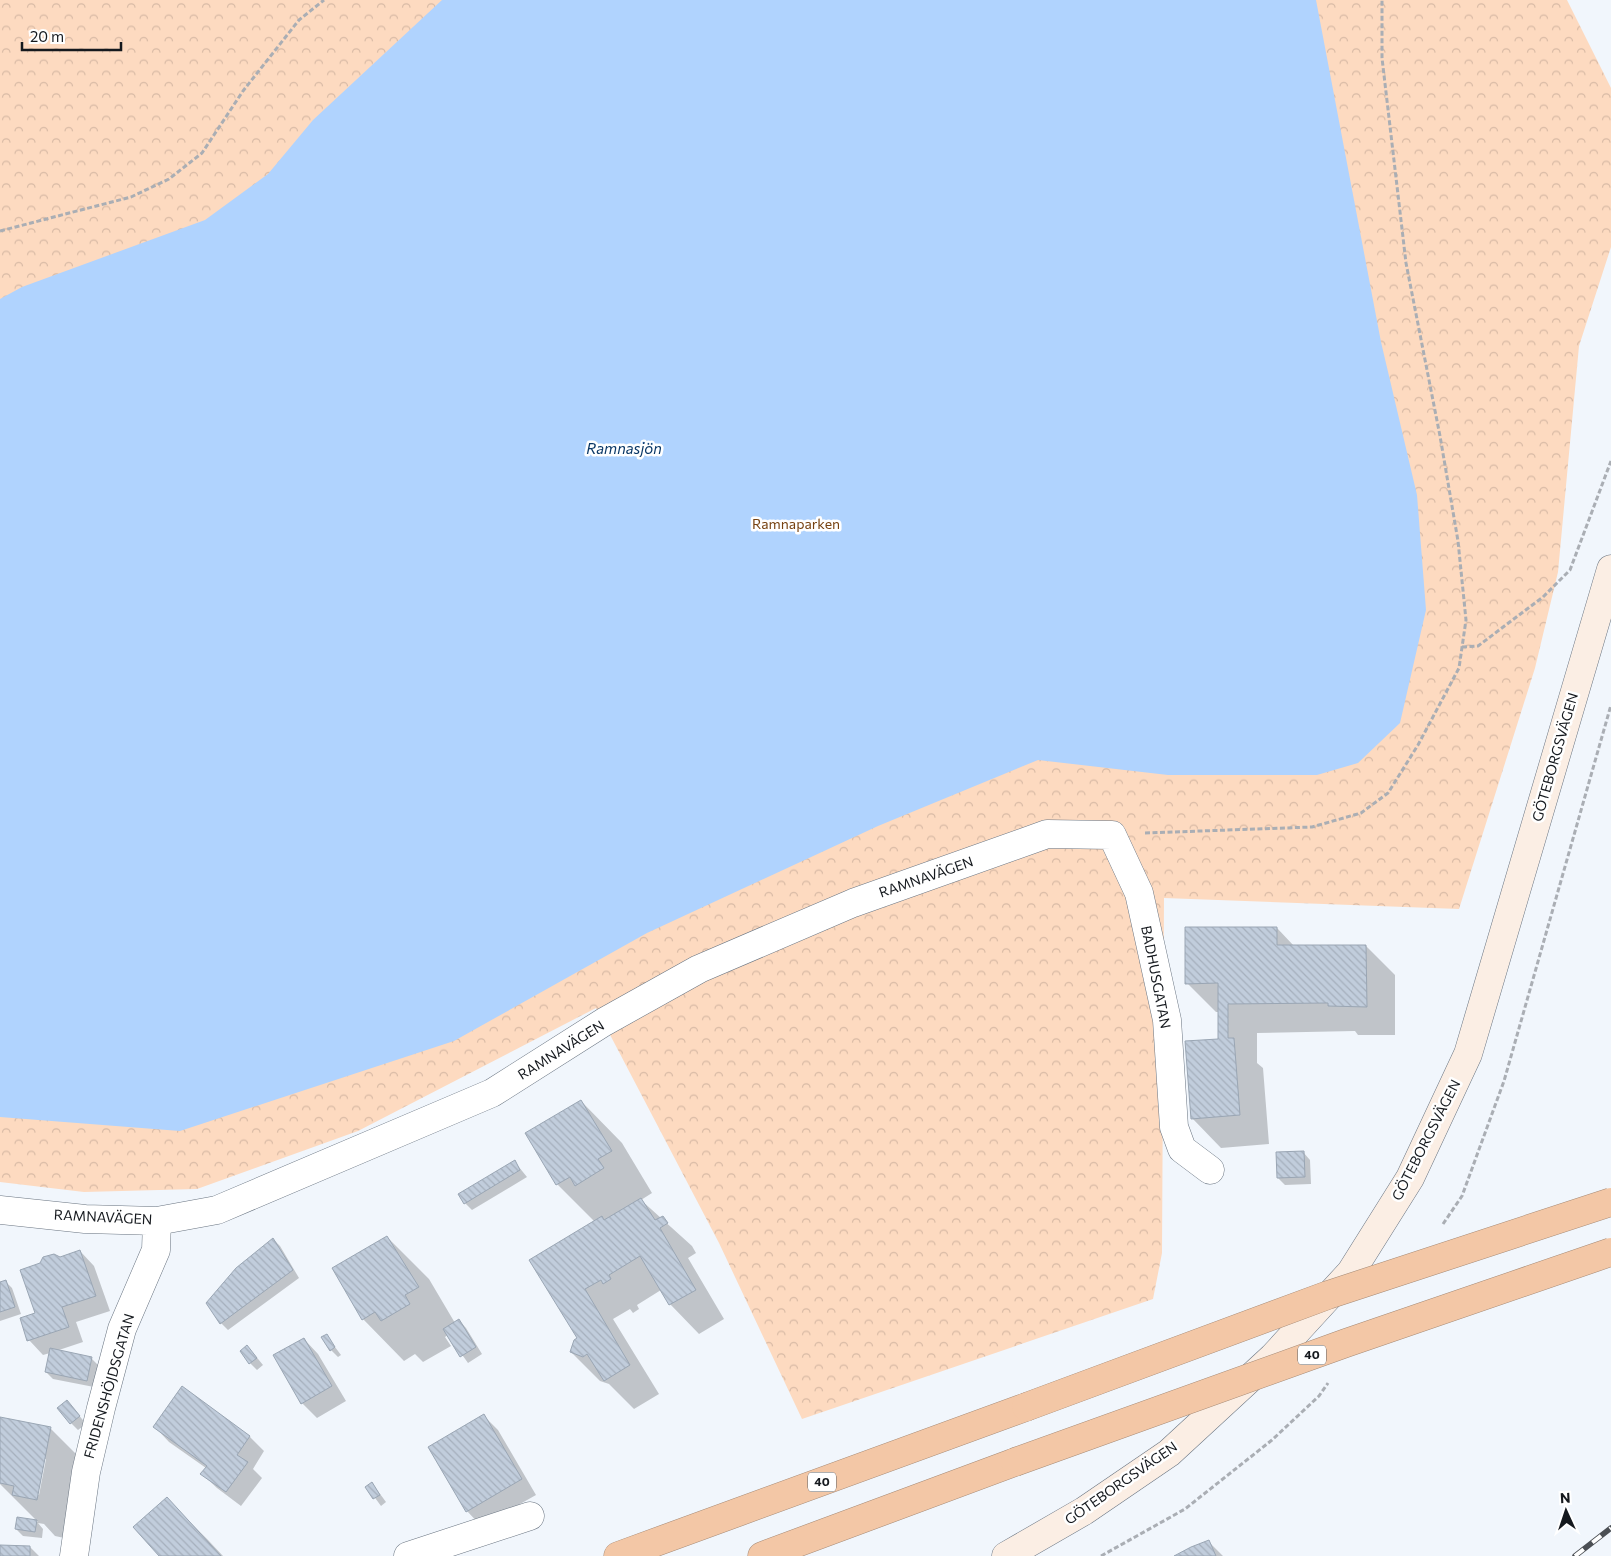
<svg xmlns="http://www.w3.org/2000/svg" width="1611" height="1556" viewBox="0 0 1611 1556" font-family="Commissioner,sans-serif">
<defs>
<pattern id="park-crowns" width="20" height="18" patternUnits="userSpaceOnUse" patternTransform="scale(1.25)"><rect width="20" height="18" fill="#fddac0"/><path d="M2 6a3 3 0 1 1 6 0M12 15a3 3 0 1 1 6 0" fill="none" stroke="#d8baa5"/></pattern>
<pattern id="building-back-hatch" width="6" height="6" patternUnits="userSpaceOnUse" patternTransform="scale(1.25)"><rect width="6" height="6" fill="#c1cddc"/><path d="M-1 5l2 2M0 0l6 6M5-1l2 2" fill="none" stroke="#a5afbc"/></pattern>
</defs>
<rect width="100%" height="100%" fill="#f1f6fc"/>
<path fill="url(#park-crowns)" d="M0,0H1567L1611,88V247L1579,346L1558,572L1535,668L1459,909L1164,898L1162,1253L1153,1299L802,1419L719,1243L596,1008L358,1131L197,1189L84,1192L0,1182Z"/>
<path fill="#b0d3fe" d="M442,0H1316L1381,342L1417,495L1426,610L1400,723L1358,763L1317,775H1168L1038,760L878,826L647,933L454,1041L180,1131L0,1117V299L22,287L205,220L268,174L313,120Z"/>
<path fill="#0003" fill-rule="evenodd" d="M1277,928L1294,946H1366L1395,975V1035H1358L1355,1031L1257,1033V1063L1263,1068L1269,1144L1221,1148L1192,1118L1219,1040V1012H1216L1187,983Z
M581,1101L622,1143L652,1193L641,1200L692,1246L696,1253L688,1258L724,1319L699,1334L670,1304L661,1290L637,1305L639,1309L633,1313L630,1309L613,1319L659,1394L634,1409L609,1384L600,1381L571,1352L579,1338L531,1260L595,1222L557,1184Z
M1303,1152L1310,1160L1311,1184L1285,1185L1278,1178Z
M514,1161L527,1177L472,1210L465,1203Z
M387,1237L429,1279L455,1323L459,1320L466,1328L482,1354L468,1363L448,1335L445,1337L451,1346L423,1362L415,1354L404,1361L363,1319Z
M273,1239L280,1246L299,1278L228,1330L221,1323Z
M80,1251L94,1266L110,1311L76,1322L83,1342L56,1351L92,1359L99,1366L94,1387L53,1379L46,1372L50,1353L43,1355L29,1340L37,1314L60,1258Z
M5,1281L12,1288L21,1314L0,1321V1283Z
M326,1335L341,1355L338,1357L331,1350Z
M304,1339L318,1354L346,1401L317,1418L302,1403Z
M254,1354L263,1365L257,1370L250,1363Z
M182,1388L250,1437L264,1451L253,1469L262,1478L241,1506L217,1488L202,1474L206,1468L169,1442L155,1427Z
M74,1409L86,1424L78,1430L71,1423Z
M483,1415L498,1430L536,1495L481,1526L467,1511Z
M0,1419L51,1429L92,1470L78,1541L55,1536L44,1524L38,1523L43,1529L42,1538L23,1536L16,1529L18,1519L38,1522L0,1484ZM44,1459H46L39,1495L37,1494Z
M372,1483L386,1502L381,1506L367,1487Z
M167,1499L208,1540L223,1556H161Z
M1208,1541L1223,1556H1177Z
M0,1546L30,1547L39,1556H0Z"/>
<path fill="url(#building-back-hatch)" stroke="#9aa6b4" d="M1185,927H1277V945H1366L1367,1007L1328,1006V1003L1228,1004V1038H1234L1240,1115L1191,1119L1185,1041L1218,1039V983L1185,984Z
M581,1100L612,1151L598,1159L604,1168L575,1186L570,1177L556,1185L525,1133Z
M1304,1151L1305,1177L1277,1178L1276,1152Z
M515,1160L520,1170L464,1204L458,1194Z
M641,1198L655,1220L663,1216L668,1223L660,1228L696,1290L669,1305L640,1256L609,1275L611,1279L603,1284L601,1280L585,1289L630,1365L604,1381L587,1354L583,1357L570,1352L574,1340L577,1338L529,1260L602,1216L604,1220Z
M387,1236L419,1287L405,1295L410,1304L381,1321L375,1312L362,1320L332,1268Z
M273,1238L293,1270L220,1324L206,1303L236,1268Z
M80,1250L96,1296L62,1307L69,1327L27,1341L20,1318L35,1313L20,1270L40,1263L43,1257L54,1254L60,1257Z
M6,1280L15,1307L0,1312V1282Z
M459,1319L476,1347L460,1357L443,1329Z
M327,1334L335,1347L330,1351L321,1337Z
M304,1338L332,1386L301,1404L273,1355Z
M247,1345L257,1358L249,1364L240,1351Z
M50,1348L92,1357L87,1381L45,1372Z
M182,1386L250,1436L237,1455L248,1462L226,1492L200,1474L207,1466L153,1427Z
M67,1400L80,1416L70,1424L57,1408Z
M484,1414L522,1479L466,1512L428,1447Z
M0,1417L51,1427L37,1500L12,1495L14,1486L0,1483Z
M372,1482L380,1495L373,1499L365,1487Z
M167,1497L221,1556H159L133,1527Z
M17,1517L37,1520L35,1532L15,1529Z
M1209,1540L1216,1556H1174L1191,1547Z
M0,1545L30,1546V1556H0Z"/>
<g fill="none" stroke-linecap="round" stroke-linejoin="round">
<defs>
<path id="street" d="M0,1210L85,1219L157,1221L217,1210L492,1093L604,1022L699,969L853,903L1047,834L1112,835L1139,893L1167,1020L1174,1127L1182,1149L1210,1170
M74,1556L86,1472L101,1408L122,1329L156,1250L157,1221
M408,1556L530,1516"/>
<path id="secondary" d="M1006,1556L1084,1511L1169,1453L1273,1357L1351,1272L1410,1178L1468,1054L1611,569"/>
<path id="highway" d="M618,1556L1026,1407
M762,1556L1015,1462"/>
</defs>
<use href="#street" stroke="#697481" stroke-width="29"/>
<use href="#secondary" stroke="#697481" stroke-width="29"/>
<use href="#highway" stroke="#a58a76" stroke-width="29"/>
<path stroke="#aaaeb4" stroke-width="3" stroke-dasharray="5 2.5" stroke-linecap="butt" d="M0,231L131,197L169,179L202,153L243,91L299,20L324,0
M1462,647L1478,646L1543,597L1570,570L1611,461
M1145,833L1312,827L1361,813L1388,793L1418,745L1459,668L1466,620L1458,541L1440,436L1406,263L1382,58V0
M1443,1224L1462,1196L1504,1081L1611,705
M1101,1556L1185,1509L1272,1440L1319,1396L1328,1383"/>
<use href="#street" stroke="#fff" stroke-width="28"/>
<use href="#secondary" stroke="#fbeee4" stroke-width="28"/>
<use href="#highway" stroke="#f3c7a6" stroke-width="28"/>
<defs>
<path id="rail" d="M1575,1556L1611,1528"/>
</defs>
<use href="#rail" stroke="#4b4f54" stroke-width="5.5"/>
<use href="#rail" stroke="#fff" stroke-width="4" stroke-dasharray="11" stroke-linecap="butt"/>
<defs>
<path id="highway-bridge" d="M1026,1407L1328,1295L1611,1202
M1015,1462L1346,1343L1611,1252"/>
</defs>
<use href="#highway-bridge" stroke="#a58a76" stroke-width="29" stroke-linecap="butt"/>
<use href="#highway-bridge" stroke="#f3c7a6" stroke-width="28"/>
</g>
<g text-anchor="middle" stroke-width="5" stroke-linejoin="round" paint-order="stroke">
<g fill="#fff" stroke="#5b5e62" stroke-width="1">
<rect x="1298" y="1345.5" width="28" height="19" rx="4"/>
<rect x="808" y="1472.5" width="28" height="19" rx="4"/>
</g>
<g font-size="12" font-weight="bold" fill="#15191e">
<text x="1312" y="1359">40</text>
<text x="822" y="1486">40</text>
</g>
<g font-size="14" fill="#774211" stroke="#fff">
<text x="796" y="529">Ramnaparken</text>
</g>
<g font-size="14" fill="#15191e" stroke="#fff">
<text transform="translate(1555 757) rotate(-74)" y="5">GÖTEBORGSVÄGEN</text>
<text transform="translate(926 877) rotate(-19)" y="5">RAMNAVÄGEN</text>
<text transform="translate(1156 977) rotate(79)" y="5">BADHUSGATAN</text>
<text transform="translate(561 1050) rotate(-32)" y="5">RAMNAVÄGEN</text>
<text transform="translate(1426 1140) rotate(-63)" y="5">GÖTEBORGSVÄGEN</text>
<text transform="translate(103 1217) rotate(3)" y="5">RAMNAVÄGEN</text>
<text transform="translate(109 1386) rotate(-74)" y="5">FRIDENSHÖJDSGATAN</text>
<text transform="translate(1121 1483) rotate(-35)" y="5">GÖTEBORGSVÄGEN</text>
</g>
<g font-size="15" font-style="italic" fill="#0a3766" stroke="#fff">
<text x="624" y="454">Ramnasjön</text>
</g>
</g>
<g transform="translate(1566 1511) rotate(357)" stroke="#ffffff" stroke-width="4" paint-order="stroke">
<path d="M0-4L9 19L0 12L-9 19Z" fill="#15191e"/>
<text y="-8" font-size="14" font-weight="bold" text-anchor="middle" fill="#15191e">N</text>
</g>
<path d="M22 42v8h99v-8" fill="none" stroke="#15191e" stroke-width="2.5"/>
<text x="30" y="42" font-size="15" fill="#15191e" stroke="#ffffff" stroke-width="4" paint-order="stroke">20 m</text>
</svg>
